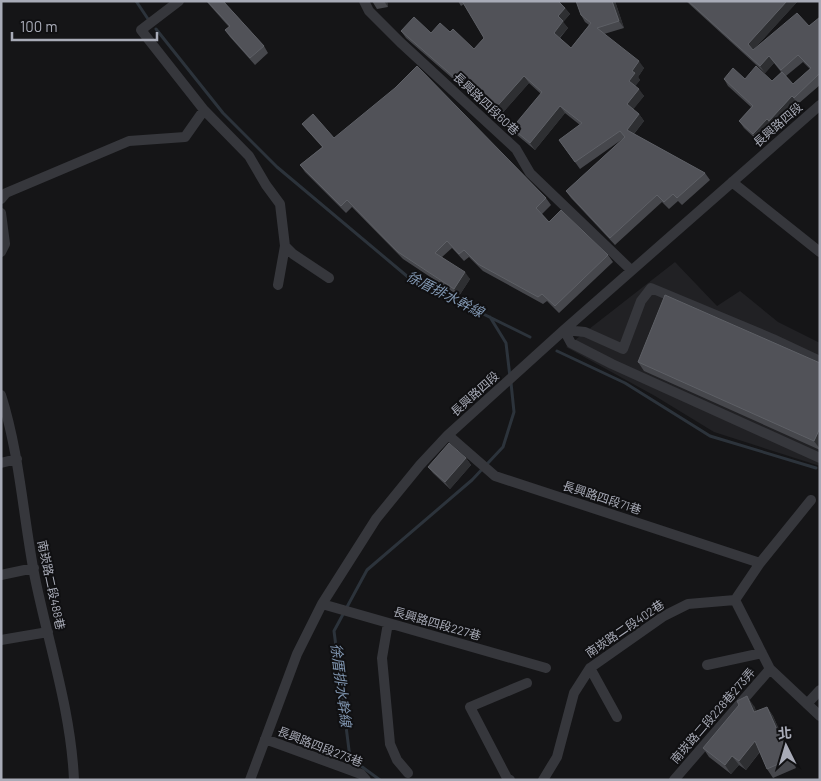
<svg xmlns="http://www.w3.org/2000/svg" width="821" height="781" viewBox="0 0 821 781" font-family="Barlow,'Noto Sans TC',sans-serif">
<rect width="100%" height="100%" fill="#151517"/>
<path fill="#212124" d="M675,262L717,306L740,291L778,322L820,343V466L714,432L655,396L566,347Z"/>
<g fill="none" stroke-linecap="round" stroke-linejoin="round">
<path stroke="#2c333b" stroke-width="3" d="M136,1L148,19
M156,29L223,113L277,167L408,277L530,337
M490,317L506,343L510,377
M557,351L625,383L710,436L816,468
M380,780L350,758L334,631L367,570L472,480L503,447L514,412L511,383"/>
<path stroke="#36373c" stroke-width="10" d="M364,1L369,11L400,42L516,149L530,173L631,270
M204,110L249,156L266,185L280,204L285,246
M732,182L820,252
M1,199L6,193L129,141L185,137L204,110L141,30L179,1
M1,213L5,244L1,252
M278,285L285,246L293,254L329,278
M564,330L585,332L623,349L641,301L651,288L773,339L820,361
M564,330L571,343L612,364L820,458
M1,395C20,455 23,517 35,578C49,646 71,711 74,780
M448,435L495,476L760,563
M1,463L17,459
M1,575L34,568
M735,600L770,669L820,716
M735,600L760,563L811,500
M322,604L546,668
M388,623L382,658L390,744L397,760L408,773
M1,640L48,632
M707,665L762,653
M590,668L617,717
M807,704L820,690
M265,739L361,774L366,780
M250,780L297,654L322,604L376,519L420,465L448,435L564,330L820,105
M510,780L507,778L470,707L527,683
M543,780L557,757L574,693L590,668L664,616L688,604L735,600
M674,780L770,669"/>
</g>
<path fill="#46474c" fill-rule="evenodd" d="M206,1H223L264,46L268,53L255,65L230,37L225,30L229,27Z
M372,1H387L388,7L377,9Z
M458,1H558L565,8L570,14L563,22L568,28L560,38L571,48L589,25L585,22L581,15L576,1H615L624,28L604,34L644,68L638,77L640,80L635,86L644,96L633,109L639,114L644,121L634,134L705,173L710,180L682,205L678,201L669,209L662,202L615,245L571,198L566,191L624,138L580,169L559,140L580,125L565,113L535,150L517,135L512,128L541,94L529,83L498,118L406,38L401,31L431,33L450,32L474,49L484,38L464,4L461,6Z
M686,1H798L753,50L809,26L820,17V85L798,104L797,103L774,128L771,126L758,141L744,128L739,121L751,107L728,86L724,79H745L772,81L781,72L774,63L765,73ZM803,62L810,69L793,84L786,76Z
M302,124L334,138L546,198L551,205L542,214L549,222L608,255L613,262L559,313L547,301L543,304L483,271L469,257L464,261L452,248L442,257L470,279L459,296L403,259L352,207L346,213L305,172L300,165L322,147L307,130Z
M638,362L820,363V450L644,371Z
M466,458L471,465L450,489L433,473L428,467Z
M754,706L756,711L767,707L773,716L796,768L773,778L767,769L760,752L746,770L739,765L731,774L709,757L703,748Z"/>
<path fill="#2e2f32" d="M384,1H387L388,7Z
M612,1H615L624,28L619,21Z
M787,1H798L752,51L748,44Z
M565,8L570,14L563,22L568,28L558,39L554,33L558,16Z
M769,56L774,63L765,73L760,66Z
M639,61L644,68L638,77L640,80L634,88L629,81L632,71Z
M524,76L529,83L498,118L493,111Z
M639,89L644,96L632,111L627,104Z
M792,96L797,103L774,128L769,121Z
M560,106L565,113L535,150L530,143Z
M639,114L644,121L632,136L627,130Z
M767,119L771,126L758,141L753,134Z
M465,272L470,279L459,296L454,289Z
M820,428V449L814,441Z
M466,458L471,465L450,489L445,482Z
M747,696L754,706L761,721L754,712Z
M767,707L773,716L796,768L790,759Z
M755,741L761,750L746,770L739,761Z
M732,756L739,765L731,774L725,765Z"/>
<path fill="#515258" stroke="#5e6066" d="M207,1H223L264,46L250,58L225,30L230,26Z
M462,1H558L565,8L558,16L563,21L554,33L571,48L591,23L581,15L576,1H612L619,21L597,28L639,61L632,71L635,73L629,81L639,89L627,104L639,114L627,130L705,173L677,198L673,194L664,202L657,195L610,238L566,191L625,137L620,131L575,162L559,140L582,123L560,106L530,143L512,128L542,92L524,76L493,111L401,31L414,17L431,33L440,23L450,32L453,29L474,49L484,38Z
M688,1H787L748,44L753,50L797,13L809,26L820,17V73L794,98L792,96L769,121L767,119L753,134L739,121L753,106L724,79L733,68L745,79L756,66L772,81L782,72L793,84L811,68L798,55L781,70L769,56L760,66Z
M417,66L546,198L536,208L549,222L561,210L608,255L555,306L542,294L538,297L478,264L464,250L459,254L447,241L435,253L465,272L454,289L398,252L347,200L341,206L300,165L323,147L302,124L313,114L334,138L395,88Z
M665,295L820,363V428L814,441L638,362Z
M449,443L466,458L445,482L428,467Z
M747,696L754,712L767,707L790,759L767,769L755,741L739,761L732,756L725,765L703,748L739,705L737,701Z"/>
<g text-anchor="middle" stroke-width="4" stroke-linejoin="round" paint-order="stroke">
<g font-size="12" fill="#a8abb7" stroke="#101012">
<text transform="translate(486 104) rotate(43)" y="4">長興路四段60巷</text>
<text transform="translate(778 125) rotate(-41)" y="4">長興路四段</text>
<text transform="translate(475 394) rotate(-42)" y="4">長興路四段</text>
<text transform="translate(602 498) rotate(18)" y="4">長興路四段71巷</text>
<text transform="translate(51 585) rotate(78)" y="4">南崁路二段488巷</text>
<text transform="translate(437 624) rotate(16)" y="4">長興路四段227巷</text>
<text transform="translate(625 629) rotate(-34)" y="4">南崁路二段402巷</text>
<text transform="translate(713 716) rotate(-49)" y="4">南崁路二段228巷273弄</text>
<text transform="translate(320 747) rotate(21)" y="4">長興路四段273巷</text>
</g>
<g font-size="14" font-style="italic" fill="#8096b1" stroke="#101012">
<text transform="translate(445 294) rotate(27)" y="5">徐厝排水幹線</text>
<text transform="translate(341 685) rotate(83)" y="5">徐厝排水幹線</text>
</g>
</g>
<rect width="821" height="781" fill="none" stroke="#a8abb7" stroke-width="5"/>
<g transform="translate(786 746) rotate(355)" stroke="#101012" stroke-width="4" paint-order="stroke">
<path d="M0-4L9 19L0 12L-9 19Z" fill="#a8abb7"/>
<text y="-8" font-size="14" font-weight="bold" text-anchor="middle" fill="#a8abb7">北</text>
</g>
<path d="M12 32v8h145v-8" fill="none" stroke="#a8abb7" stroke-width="2.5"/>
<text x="20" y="32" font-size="15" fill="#a8abb7" stroke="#101012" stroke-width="4" paint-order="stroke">100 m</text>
</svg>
